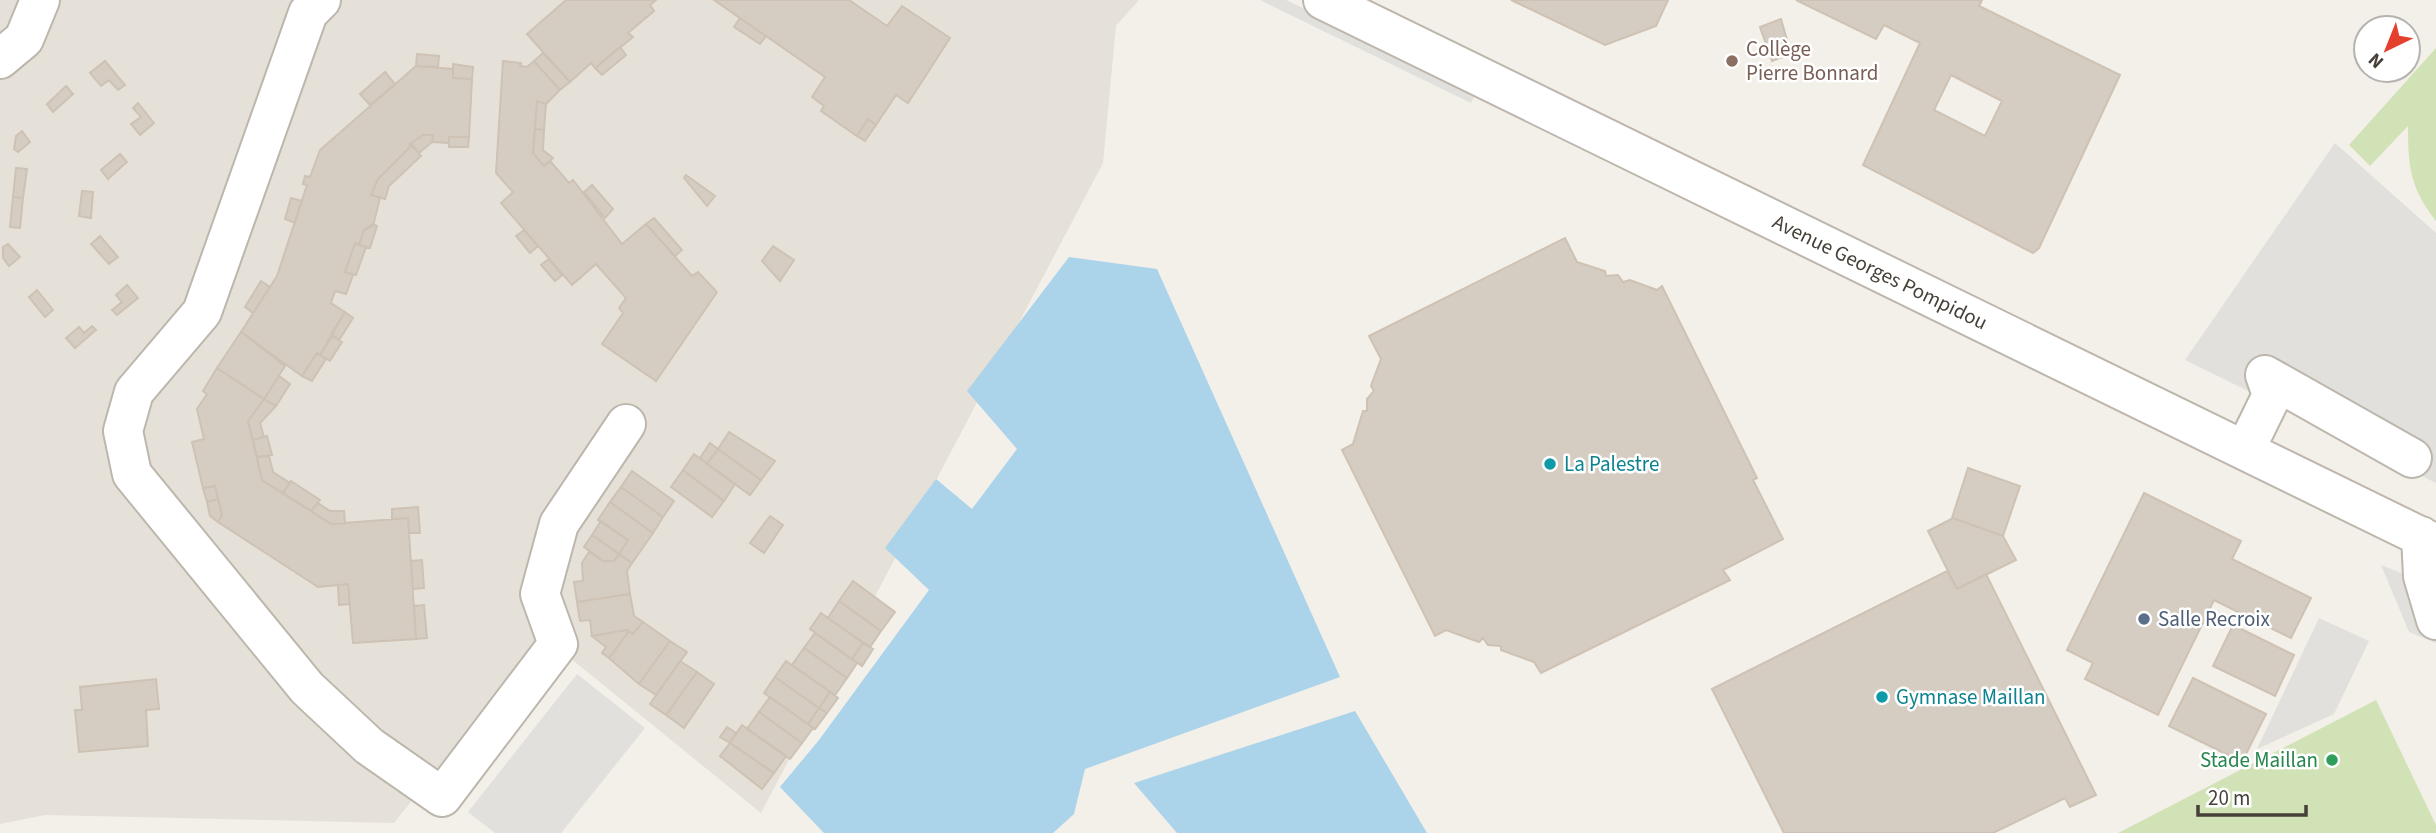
<svg xmlns="http://www.w3.org/2000/svg" width="2436" height="833" viewBox="0 0 2436 833" font-family="'Source Sans 3',sans-serif">
<rect width="100%" height="100%" fill="#f3efe9"/>
<path fill="#e6e1d8" d="M0,0H1139L1116,26L1103,163L761,813L543,636L394,823L45,815L0,824Z"/>
<path fill="#d1e3b6" d="M2436,48V221C2410,188 2408,166 2408,126L2370,166L2349,145Z
M2376,700L2436,825V833H2118Z"/>
<path fill="#e2e0dd" d="M1260,0H1286L1477,91L1471,103Z
M2335,143L2436,233V483L2185,360Z
M2381,565L2414,578L2436,632V643L2409,632Z
M2319,618L2369,641L2334,714L2257,749Z
M577,674L645,728L561,833H495L468,812Z"/>
<path fill="#abd3e9" d="M1069,257L1157,269L1340,677L1085,769L1074,814L1053,833H824L780,787L819,740L929,590L885,548L936,479L972,509L1017,449L967,391Z
M1355,711L1427,833H1177L1134,783Z"/>
<path fill="#d6cdc2" stroke="#cdc2b3" stroke-width="2" fill-rule="evenodd" d="M566,0H656L650,5L654,11L628,33L633,37L595,68L591,63L570,82L527,34Z
M714,0H849L887,26L902,6L950,38L908,103L896,95L876,125L868,119L857,136L821,111L824,106L812,97L825,77Z
M1511,0H1668L1656,26L1605,45Z
M1796,0H1982L1979,6L2120,75L2039,248L2033,253L1863,165L1920,43L1884,25L1876,39ZM1951,75L2002,101L1985,136L1934,110Z
M740,18L766,36L760,44L734,27Z
M1781,19L1791,54L1772,61L1760,27Z
M620,47L626,55L602,75L595,68Z
M543,53L570,82L560,90L534,61Z
M417,54L439,56L438,67L416,66Z
M105,61L125,85L118,90L109,80L101,86L90,73Z
M503,61L521,63L520,66L527,67L534,61L560,90L546,104L537,101L533,153L544,166L550,161L569,183L573,180L622,244L646,224L692,276L698,272L717,292L656,381L602,344L623,313L619,308L626,298L596,264L572,285L501,203L513,192L496,173Z
M453,64L473,67L472,79L453,78Z
M416,66L453,69V78L472,79L469,137H449V143L432,142L433,135H423L410,144L412,145L378,179L371,195L380,198L373,226L364,230L359,245L355,243L345,272L353,275L346,294L335,291L331,303L345,312L320,355L317,353L302,376L241,332L277,276L307,185L303,184L305,176L310,177L320,150Z
M385,72L395,84L370,105L360,94Z
M66,86L73,94L53,112L47,104Z
M537,101L546,104L544,130L535,129Z
M138,103L154,123L140,135L131,124L141,117L133,108Z
M868,119L876,125L865,141L857,136Z
M535,129L544,130L543,150L553,158L544,166L533,153Z
M22,131L30,142L18,152L14,149L16,136Z
M423,135H433L432,142L419,153L410,144Z
M449,137H469L468,147H449Z
M412,145L421,156L389,186L385,199L371,195L378,179Z
M120,154L127,162L108,179L101,170Z
M16,168L27,169L23,198L13,197Z
M686,175L715,196L707,206L684,178Z
M592,185L613,209L605,218L584,192Z
M82,191L93,192L91,218L79,216Z
M13,197L23,198L20,228L10,227Z
M291,198L302,201L295,223L285,219Z
M654,218L682,250L675,256L646,224Z
M373,224L377,226L370,248L359,245L364,230Z
M524,230L538,246L530,253L516,236Z
M100,236L118,257L109,264L91,244Z
M1565,238L1577,262L1605,271L1606,276L1618,275L1623,282L1630,280L1657,290L1662,286L1757,478L1753,480L1783,539L1723,570L1730,580L1541,673L1534,662L1501,650V646L1488,645L1483,638L1479,642L1446,630L1435,636L1342,450L1353,444L1363,411H1367V399L1374,391L1371,386L1381,359L1369,336Z
M355,243L366,247L356,275L345,272Z
M8,244L20,257L9,266L3,258V247Z
M773,246L794,260L780,281L762,261Z
M549,259L562,275L555,281L541,265Z
M261,281L270,287L253,313L245,307Z
M127,285L138,298L117,315L112,310L122,302L116,295Z
M37,290L53,310L45,317L29,297Z
M345,312L353,318L339,340L331,334Z
M92,326L96,330L75,348L66,338L79,327L84,333Z
M241,332L285,366L264,399L217,368Z
M332,336L342,342L330,361L320,355Z
M317,353L326,359L312,381L302,376Z
M217,368L264,399L248,421L262,480L331,524L408,518L416,639L353,643L348,584L318,587L218,522L222,515L215,486L203,488L192,442L204,439L197,409L207,394L203,391Z
M279,376L290,384L276,406L264,399Z
M264,399L276,406L260,423L264,437L253,440L248,421Z
M729,432L775,461L761,480L718,449Z
M267,436L272,455L257,457L253,440Z
M710,443L718,449L707,464L700,458Z
M718,449L761,480L750,495L707,464Z
M694,454L735,484L724,501L683,470Z
M269,456L273,472L290,483L283,493L262,480L257,457Z
M1968,468L2020,486L2003,536L1952,518Z
M683,470L724,501L712,517L671,487Z
M632,471L674,501L663,517L621,487Z
M291,481L320,500L311,511L283,493Z
M215,486L218,499L207,502L203,488Z
M621,487L663,517L653,533L610,502Z
M2144,493L2241,541L2232,559L2311,598L2291,638L2214,600L2158,715L2085,679L2093,663L2067,650Z
M218,499L222,515L218,522L210,516L207,502Z
M610,502L653,533L632,563L619,554L628,540L598,520Z
M318,503L330,511H344L345,523L331,524L311,511Z
M418,507L420,533H409L408,518L392,519V509Z
M770,516L783,525L764,553L750,543Z
M1953,518L2003,536L2016,560L1957,589L1928,531Z
M601,521L628,540L619,554L592,535Z
M592,535L619,554L614,561H603L584,547Z
M589,552L603,561H614L619,554L632,563L627,571L630,594L577,602L574,582L583,581L582,563Z
M422,560L424,588L413,589L411,561Z
M1947,571L1957,589L1986,574L2096,795L2070,807L2065,798L1993,833H1784L1712,689Z
M853,581L895,612L881,631L839,601Z
M348,584L350,604L339,605L338,585Z
M630,594L634,616L643,622L633,634L627,630L592,636L590,620L580,621L577,602Z
M839,601L881,631L870,647L828,618Z
M424,605L427,638L416,639L414,606Z
M821,613L863,643L852,659L810,629Z
M643,622L670,641L639,684L609,658L629,631L633,634Z
M2233,625L2294,655L2275,696L2213,666Z
M627,630L629,631L609,658L602,653L606,647L592,636Z
M815,633L857,663L847,678L804,648Z
M670,641L687,652L656,695L639,684Z
M863,643L873,649L862,666L852,659Z
M804,648L847,678L835,695L792,665Z
M680,661L697,672L666,715L650,704Z
M786,661L830,692L819,708L775,677Z
M697,672L714,684L684,728L666,715Z
M775,677L819,708L808,724L764,693Z
M2193,678L2266,714L2242,762L2169,726Z
M156,679L159,709L146,710L148,746L79,752L75,710H82L80,687Z
M830,692L838,698L827,713L819,708Z
M770,697L813,728L802,743L759,712Z
M819,708L827,713L815,729L808,724Z
M759,712L802,743L790,759L747,729Z
M742,725L786,756L774,773L730,743Z
M727,727L736,733L730,743L720,737Z
M730,743L774,773L762,789L720,756Z"/>
<g fill="none" stroke-linecap="round" stroke-linejoin="round">
<defs>
<path id="minor" d="M321,0L308,13L202,312L134,392L123,431L132,474L307,688L369,746L442,797L558,644L540,594L559,524L626,424
M1323,0L2436,544
M0,59L24,39L40,0
M2265,375L2412,458
M2245,450L2272,395L2265,375
M2421,536L2423,576L2436,620"/>
</defs>
<use href="#minor" stroke="#bdb6ac" stroke-width="42"/>
<use href="#minor" stroke="#fff" stroke-width="38"/>
</g>
<circle fill="#8d6e63" stroke="#fff" stroke-width="2.5" cx="1732" cy="61" r="7"/>
<g fill="#0f9aa8" stroke="#fff" stroke-width="2.5">
<circle cx="1550" cy="464" r="7"/>
<circle cx="1882" cy="697" r="7"/>
</g>
<circle fill="#5c6f8a" stroke="#fff" stroke-width="2.5" cx="2144" cy="619" r="7"/>
<circle fill="#2e9e5b" stroke="#fff" stroke-width="2.5" cx="2332" cy="760" r="7"/>
<g text-anchor="middle" stroke-width="5" stroke-linejoin="round" paint-order="stroke">
<g font-size="21" fill="#785e54" stroke="#fff" text-anchor="start">
<text x="1746" y="56">Collège<tspan x="1746" dy="24">Pierre Bonnard</tspan></text>
</g>
<g font-size="21" fill="#464038" stroke="#fff">
<text transform="translate(1880 272) rotate(26)" y="7">Avenue Georges Pompidou</text>
</g>
<g font-size="21" fill="#0d838f" stroke="#fff" text-anchor="start">
<text x="1564" y="471">La Palestre</text>
<text x="1896" y="704">Gymnase Maillan</text>
</g>
<g font-size="21" fill="#4e5e75" stroke="#fff" text-anchor="start">
<text x="2158" y="626">Salle Recroix</text>
</g>
<g font-size="21" fill="#27864d" stroke="#fff" text-anchor="end">
<text x="2318" y="767">Stade Maillan</text>
</g>
</g>
<g transform="translate(2387 49) rotate(223)"><circle r="33" fill="#ffffff" stroke="#b5b3af" stroke-width="2"/>
<path d="M0-5L12 26L0 18L-12 26Z" fill="#e5402e"/>
<text y="-10" font-size="19" font-weight="bold" text-anchor="middle" fill="#464038">N</text>
</g>
<path d="M2198 805v10h108v-10" fill="none" stroke="#464038" stroke-width="3.5"/>
<text x="2208" y="805" font-size="21" fill="#464038" stroke="#ffffff" stroke-width="5" paint-order="stroke">20 m</text>
</svg>
